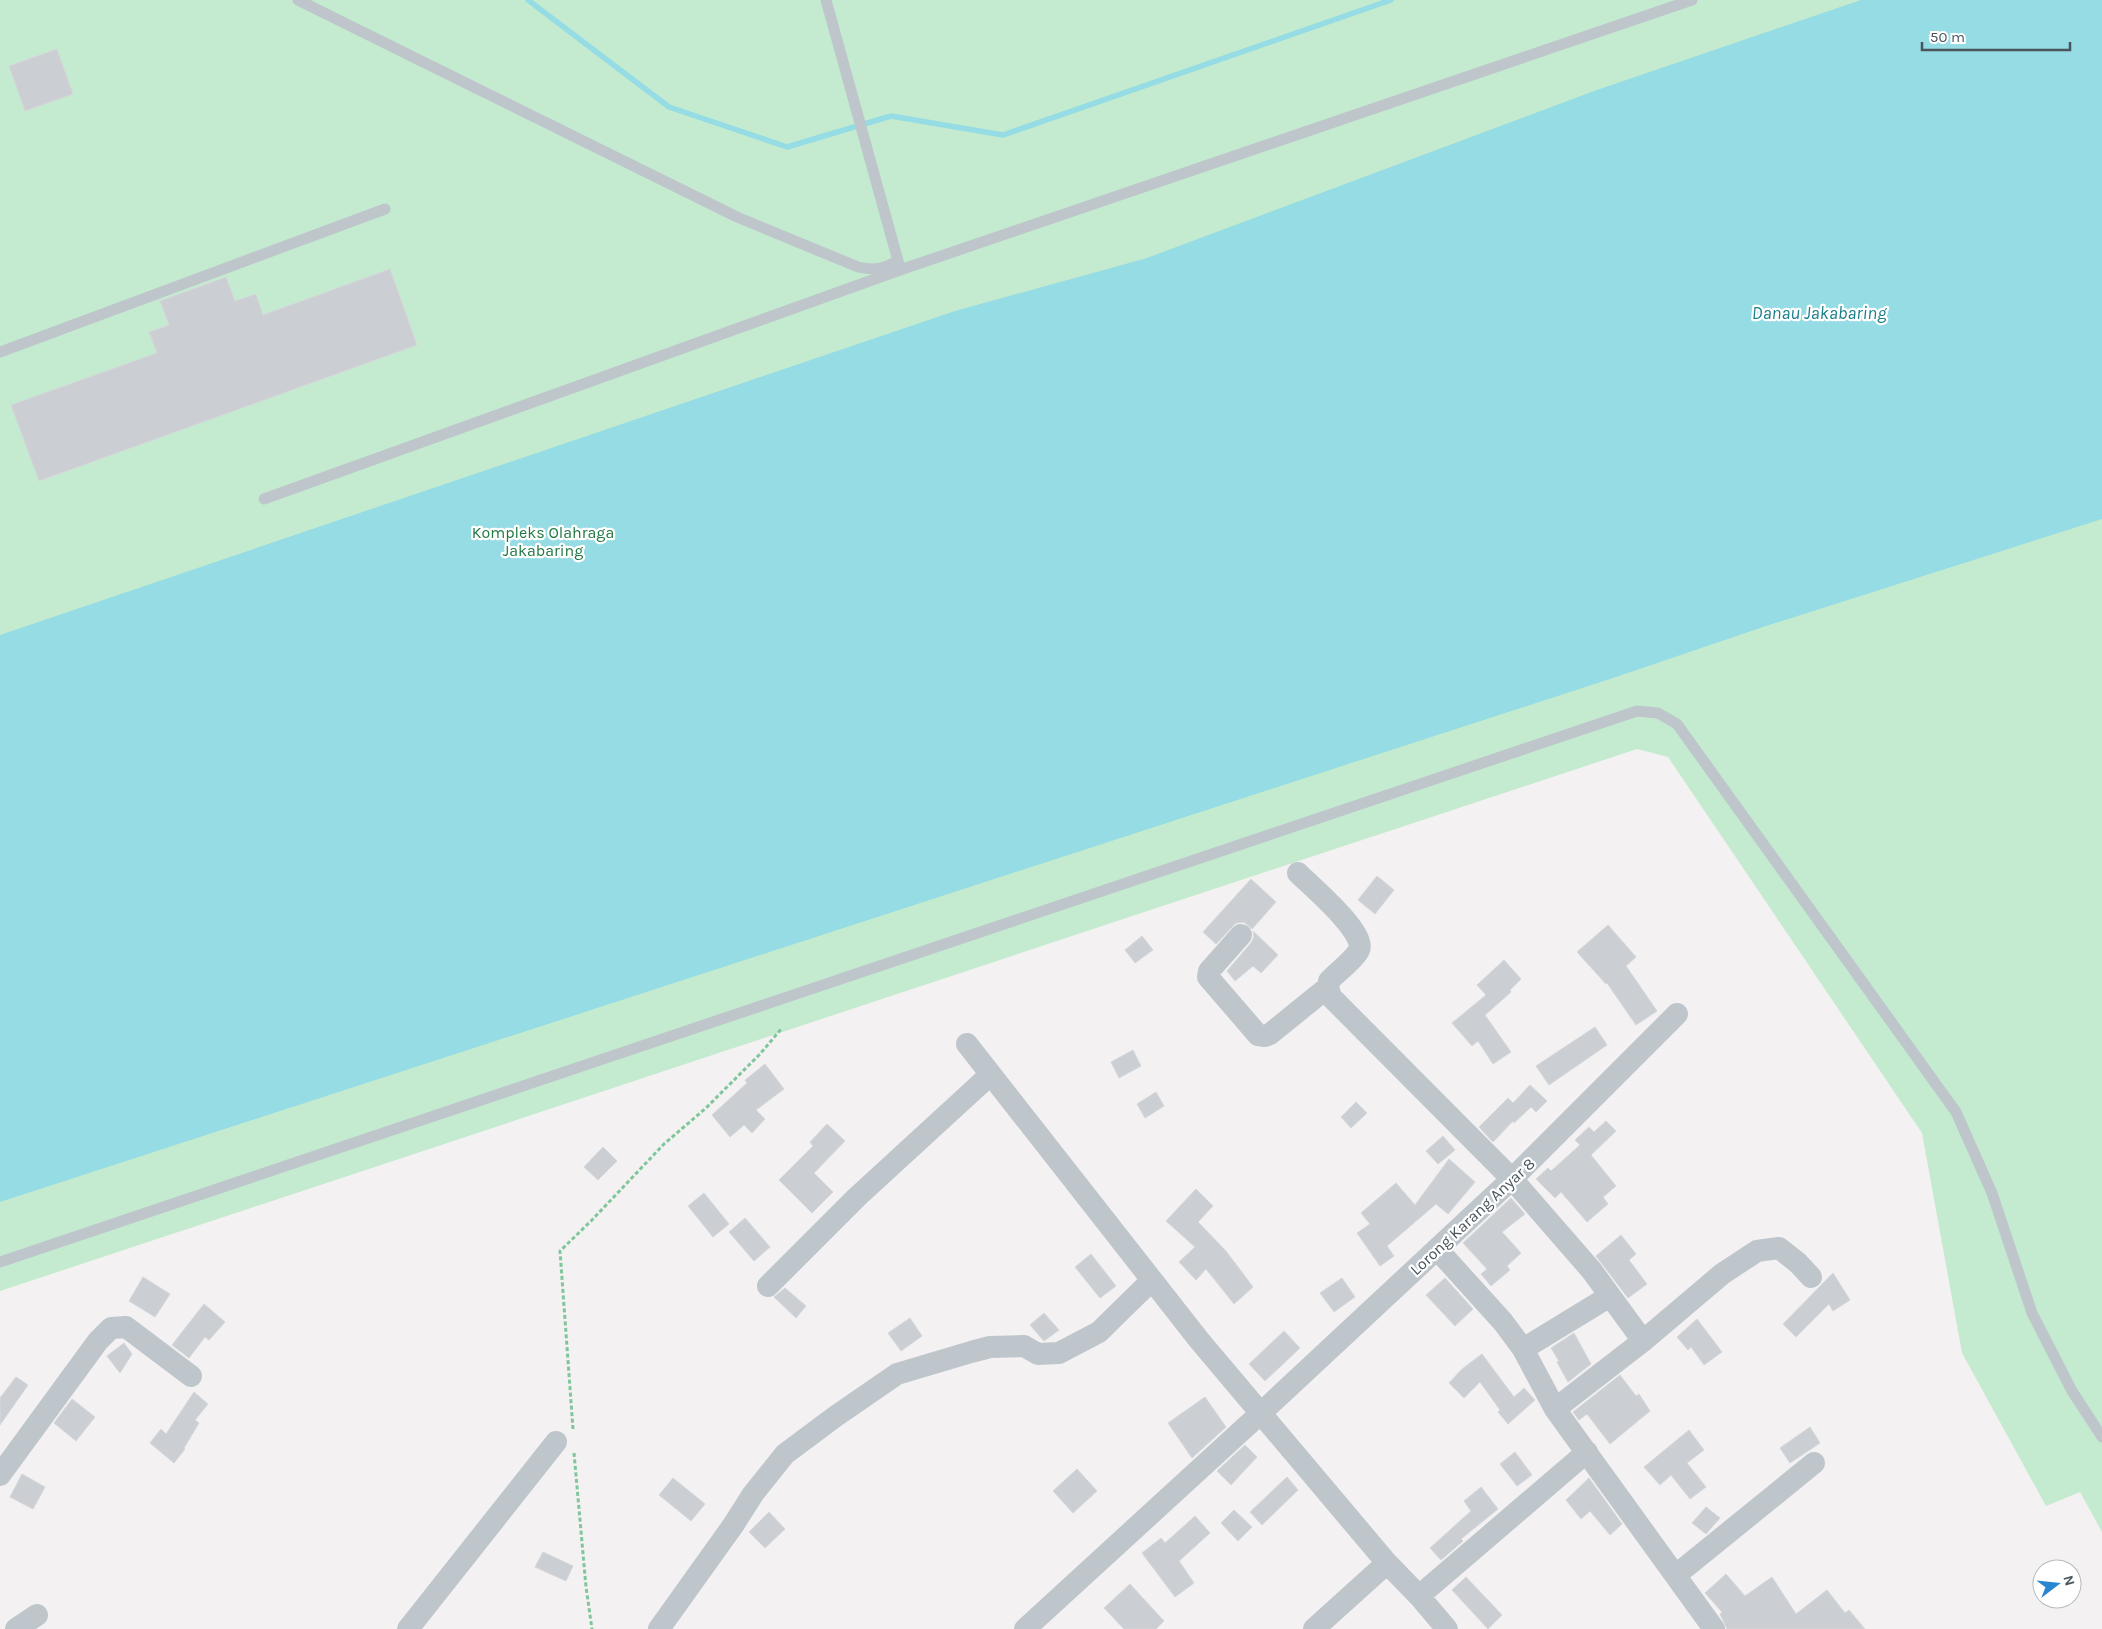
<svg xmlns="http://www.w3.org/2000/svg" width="2102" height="1629" viewBox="0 0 2102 1629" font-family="Karla,sans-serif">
<rect width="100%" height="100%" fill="#f3f1f1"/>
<path fill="#c4ebcf" d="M0,0H2102V1532L2080,1492L2046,1506L1962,1353L1922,1133L1668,757L1637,749L0,1291Z"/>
<path fill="#95dce4" d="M1861,0H2102V519L1766,626L1613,678L0,1202V635L955,311L1147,258L1594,91Z"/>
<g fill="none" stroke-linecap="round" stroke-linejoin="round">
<path stroke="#95dce4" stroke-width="5.5" d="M528,0L669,107L787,147L891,116L1003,135L1391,0"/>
</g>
<path fill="#cbced2" stroke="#d5d7db" d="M57,49L73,94L25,111L9,66Z
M390,269L417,345L39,481L11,405L157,353L149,332L169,325L160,301L226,277L235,301L256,294L263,315Z
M1377,876L1394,890L1375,914L1358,900Z
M1251,879L1276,902L1252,929L1244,922L1236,923L1216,944L1203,932Z
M1608,925L1636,957L1626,966L1657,1011L1636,1025L1607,983L1606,984L1577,952Z
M1253,931L1278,955L1261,973L1253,966L1235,981L1227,971L1251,943L1254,937Z
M1142,936L1153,950L1135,963L1125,950Z
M1504,960L1521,979L1510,990L1511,992L1485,1015L1511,1052L1493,1064L1478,1041L1472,1046L1452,1023L1486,995L1477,985Z
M1595,1027L1607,1045L1549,1085L1536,1066Z
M1133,1050L1141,1066L1119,1078L1111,1062Z
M765,1064L784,1089L756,1110L765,1119L752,1133L744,1125L730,1137L712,1115L747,1083L745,1080Z
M1530,1085L1547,1101L1536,1112L1531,1107L1514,1123L1513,1121L1493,1142L1479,1127L1508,1098L1513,1103Z
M1156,1092L1164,1106L1145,1118L1137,1104Z
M1356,1102L1367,1113L1351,1128L1341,1117Z
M1606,1121L1616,1131L1591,1155L1616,1186L1603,1197L1608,1204L1587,1222L1561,1192L1555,1198L1536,1179L1548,1168L1551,1171L1580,1145L1575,1140L1589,1127L1594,1132Z
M827,1124L845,1141L814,1173L833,1192L812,1213L779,1180L813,1146L810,1142Z
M1443,1136L1455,1150L1438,1164L1426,1151Z
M603,1147L617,1161L598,1180L584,1167Z
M1449,1159L1475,1182L1448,1214L1436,1204L1387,1246L1394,1256L1380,1266L1357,1233L1370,1224L1361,1213L1396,1183L1415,1205Z
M1196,1189L1213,1206L1198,1222L1226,1251L1253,1287L1234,1304L1206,1269L1196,1280L1179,1262L1195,1247L1166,1221Z
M704,1193L729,1224L713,1237L688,1206Z
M1511,1198L1525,1214L1502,1232L1521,1253L1507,1266L1510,1270L1491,1286L1481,1274L1487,1269L1463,1243Z
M745,1218L770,1247L754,1261L729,1232Z
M1621,1235L1636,1254L1629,1260L1647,1284L1628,1298L1596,1256Z
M1091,1254L1116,1286L1100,1298L1075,1267Z
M1833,1273L1850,1300L1833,1311L1829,1304L1796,1337L1783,1324Z
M143,1277L170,1294L155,1317L129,1301Z
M1342,1278L1355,1297L1334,1312L1320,1293Z
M1445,1278L1473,1309L1455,1326L1426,1295Z
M785,1288L806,1306L796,1318L774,1297Z
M204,1304L225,1322L209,1340L205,1337L189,1358L172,1345Z
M1044,1313L1059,1330L1044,1341L1030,1325Z
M910,1318L922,1336L901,1351L888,1333Z
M1697,1319L1722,1352L1704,1365L1691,1347L1688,1350L1677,1337Z
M1284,1331L1300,1348L1265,1381L1249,1364Z
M1574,1333L1591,1364L1568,1382L1557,1362L1559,1361L1551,1348Z
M124,1343L132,1354L120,1373L107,1356Z
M1482,1354L1514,1397L1524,1388L1535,1400L1508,1424L1498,1412L1500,1410L1480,1382L1464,1398L1449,1383L1462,1369Z
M1620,1375L1636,1396L1639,1394L1650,1411L1610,1444L1587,1414L1579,1420L1573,1412Z
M16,1377L28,1385L0,1425V1398Z
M194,1392L208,1404L195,1420L199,1423L184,1448L185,1449L174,1463L150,1443L161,1429L166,1434Z
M1205,1397L1226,1427L1192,1458L1168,1423Z
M72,1399L95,1417L76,1441L54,1423Z
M1810,1427L1820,1443L1790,1463L1780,1448Z
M1689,1430L1704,1450L1687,1463L1706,1487L1690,1499L1671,1475L1660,1485L1644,1467Z
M1245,1445L1257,1457L1231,1485L1217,1471Z
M1515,1452L1532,1475L1517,1486L1500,1464Z
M1077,1469L1097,1491L1073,1513L1053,1491Z
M22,1474L45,1487L33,1509L10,1497Z
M1287,1477L1298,1490L1262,1525L1250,1512Z
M673,1478L705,1504L691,1521L659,1495Z
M1589,1478L1622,1524L1610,1535L1590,1511L1581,1519L1566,1500Z
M1481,1487L1498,1509L1461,1539L1463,1541L1441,1560L1430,1548L1471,1511L1464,1501Z
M1706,1507L1720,1518L1706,1534L1692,1523Z
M1234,1510L1252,1527L1238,1541L1221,1523Z
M769,1512L785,1529L765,1548L749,1532Z
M1195,1516L1210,1533L1179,1561L1194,1583L1175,1597L1142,1553L1161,1538L1165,1543Z
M543,1552L573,1566L566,1581L535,1567Z
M1726,1574L1745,1596L1772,1577L1796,1614L1827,1590L1845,1613L1849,1610L1865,1629H1727L1720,1614L1722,1612L1705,1593Z
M1466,1577L1502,1615L1488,1629L1452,1590Z
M1130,1584L1164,1621L1156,1629H1124L1104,1608Z"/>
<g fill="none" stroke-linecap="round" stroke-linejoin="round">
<path stroke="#7fc69b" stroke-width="3" stroke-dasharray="4 2.5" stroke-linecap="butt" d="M573,1429L560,1251L591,1221L664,1144L706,1108L760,1054L782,1028
M574,1453L586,1587L592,1629"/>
<path stroke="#bec6cc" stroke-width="11" d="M298,0L737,217L858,267C876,271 882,269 898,261
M826,0L900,268
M0,352L385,209
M264,499L900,270L1692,0
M0,1262L1637,711L1658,713L1677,724L1956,1112L1992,1193L2032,1313L2072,1391L2102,1437"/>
<path stroke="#bec6cc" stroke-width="22" d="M1298,873C1311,886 1367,933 1359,950C1354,960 1337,972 1329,981L1328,987L1331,997L1512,1179L1592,1271L1643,1341
M1241,935L1209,971L1208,977L1258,1035L1265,1036L1270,1034L1328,987
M967,1044L1199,1340L1387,1563L1419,1596L1447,1629
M1437,1249L1503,1322L1523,1349L1555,1409L1714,1629
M768,1286L857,1197L990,1075
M1523,1349L1610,1296
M1555,1409L1643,1341L1722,1274L1757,1251L1779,1248L1798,1263L1811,1277
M0,1475L98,1341L111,1328L126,1327L191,1376
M1676,1575L1814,1463
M1419,1596L1587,1452
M16,1629L37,1615
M408,1629L556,1442
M659,1629L734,1524L753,1494L785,1454L836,1416L897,1374L971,1352L990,1347L1024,1346L1038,1354L1059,1353L1099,1332L1152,1280
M1025,1629L1262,1412L1512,1179L1677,1014
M1314,1629L1387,1563"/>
</g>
<g text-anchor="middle" stroke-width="4.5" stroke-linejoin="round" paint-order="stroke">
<g font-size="16" fill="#207843" stroke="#fff">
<text x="543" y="538">Kompleks Olahraga<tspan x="543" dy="18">Jakabaring</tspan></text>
</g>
<g font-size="16" fill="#4a555c" stroke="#fff">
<text transform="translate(1472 1216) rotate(-43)" y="6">Lorong Karang Anyar 8</text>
</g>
<g font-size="18" font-style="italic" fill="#197e8a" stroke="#fff">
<text x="1819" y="319">Danau Jakabaring</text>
</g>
</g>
<g transform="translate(2057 1584) rotate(74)"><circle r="24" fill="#ffffff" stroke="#b7bbbe"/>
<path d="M0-4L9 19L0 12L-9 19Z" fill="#2b86d2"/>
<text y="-8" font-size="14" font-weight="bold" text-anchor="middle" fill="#4a555c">N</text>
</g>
<path d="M1922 42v8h148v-8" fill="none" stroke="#4a555c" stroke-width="2.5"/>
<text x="1930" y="42" font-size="15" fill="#4a555c" stroke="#ffffff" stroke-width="4" paint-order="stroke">50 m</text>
</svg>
